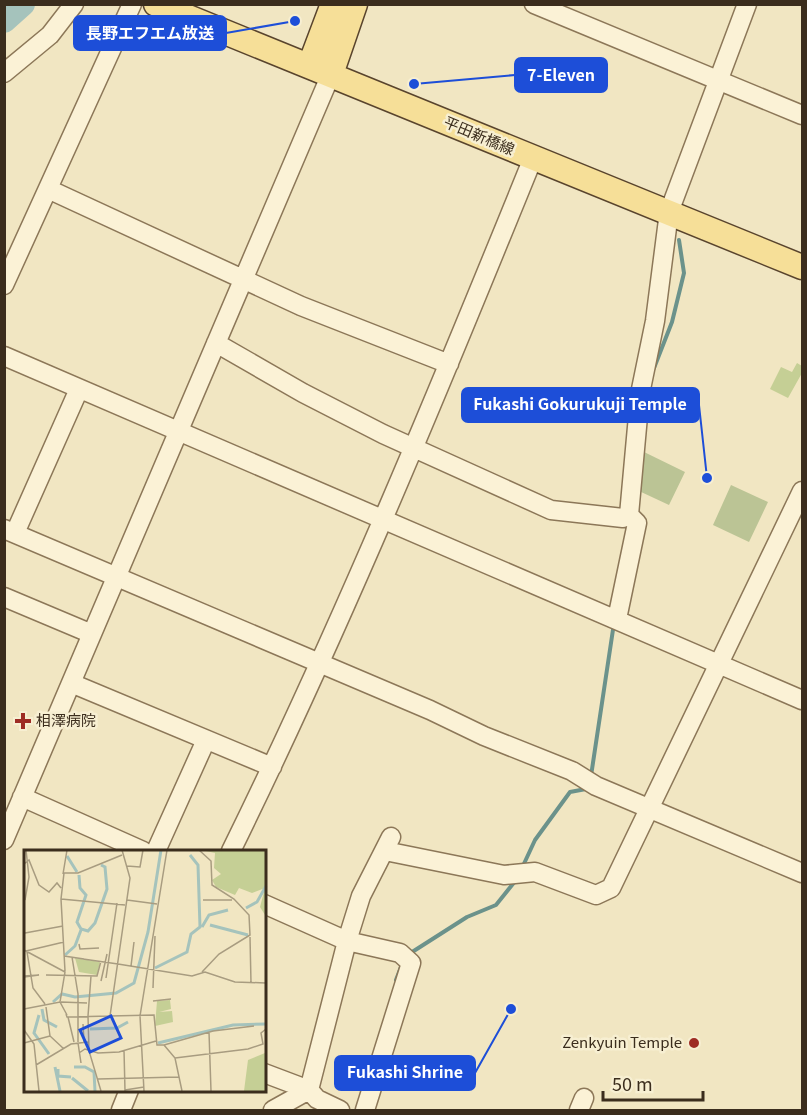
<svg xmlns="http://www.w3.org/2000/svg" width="807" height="1115" viewBox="0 0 807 1115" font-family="Georgia,'Noto Sans JP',serif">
<rect width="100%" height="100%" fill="#f1e6c2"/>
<path fill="#c5cf95" d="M797,363L802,366V373L788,398L770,389L781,367L792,372Z"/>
<path fill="#bbc495" d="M642,451L685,472L669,505L639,491Z
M731,485L768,502L749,542L713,525Z"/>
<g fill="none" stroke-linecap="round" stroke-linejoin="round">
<path stroke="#6b928b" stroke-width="4" d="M654,368L672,322L684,273L679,240
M591,776L614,623
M522,868L535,840L570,792L586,789L587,786
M409,954L467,917L496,905L516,880
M396,980L403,962"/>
<path stroke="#a5c3bc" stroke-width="24" d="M4,21L23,4"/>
<defs>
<path id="minor" d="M534,4L802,115
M4,73L50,35L74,4
M48,189L301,306L449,364
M4,285L132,4
M216,343L303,393L383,434L551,510L623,518L629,515
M4,356L802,700
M629,515L640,394L655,321L669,212L747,4
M4,529L430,710L484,736L572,771L596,786L802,873
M15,533L79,389
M4,597L92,634
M617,619L637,523L629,515
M71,683L272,767
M22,797L143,851
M4,840L331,74
M156,851L206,740
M231,851C342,625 438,392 533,158
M385,851L504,875L535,872L596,895L611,888L802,491
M264,904L347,941L400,953L411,963L365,1110
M264,1073L309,1090L317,1099L340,1110
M121,1110L129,1090
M273,1110L309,1090L347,941L361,896L391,837
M579,1110L584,1098"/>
<path id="major" d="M156,4L802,267
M310,65L333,4
M331,74L355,4"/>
</defs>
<use href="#minor" stroke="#8c7758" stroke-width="21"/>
<use href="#major" stroke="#59442d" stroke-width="27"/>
<use href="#minor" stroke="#fbf2d6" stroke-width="18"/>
<use href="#major" stroke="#f6df98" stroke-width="24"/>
</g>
<g fill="#9e2c24" stroke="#f7efd2" stroke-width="2">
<path d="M20 712h6v6h6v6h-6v6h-6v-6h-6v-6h6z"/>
<circle cx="694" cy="1043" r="6"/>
</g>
<g text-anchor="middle" stroke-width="5" stroke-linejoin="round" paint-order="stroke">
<g font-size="15" fill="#3b2d1d" stroke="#f7efd2">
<text transform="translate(479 136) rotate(23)" y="5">平田新橋線</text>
</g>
<g font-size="15" fill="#3b2d1d" stroke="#f7efd2" text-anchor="start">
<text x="36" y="726">相澤病院</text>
<text x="682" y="1048" text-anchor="end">Zenkyuin Temple</text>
</g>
</g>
<g transform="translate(24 850)">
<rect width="242" height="242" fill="#f1e6c2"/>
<path d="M177,0H241V65L236,57L241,38L228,43L215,38L211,45L192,37L188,30L197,24L190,18L191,3ZM51,108L76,112L73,125L55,122ZM146,150L147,159L135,162L148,161L149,172L131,176L133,151ZM241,203V241H220L224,210Z" fill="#c5cf95"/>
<path fill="none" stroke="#a5c3bc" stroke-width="3" d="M43,6L53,22M55,25L56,38L62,45L53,72L57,79L64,81L71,73L83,39L81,17L77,15M222,58L233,52L242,36M186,75L224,85M178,77L185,65L204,60M41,105L51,96L57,80M131,118L163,102L167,84L176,77L174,15L166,5M29,152L38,144L51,147L92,143L110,133L124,82L137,0M18,159L20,170L33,177M15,165L10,183L25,204M66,179L93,178L104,172M134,193L209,175L242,174M31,217L36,241M50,217H61L70,222L71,241M34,219V226L47,227M48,228L64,241"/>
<path fill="none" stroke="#a89c80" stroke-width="1.5" d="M175,0L187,11L188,35L210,49L225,65L226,85L195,104L178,122M0,14L5,10L15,35L25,42L33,33L37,38M103,16L116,17L119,0M40,23L37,49L41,121M40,23H54L98,5M39,24L43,0M37,49L101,55M1,50L5,27L2,0M103,50L133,54M179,50H208M1,83L39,76M226,87L227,133M55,94L56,99L75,98M0,100L41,122L36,152M2,101L40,92M3,102L9,138L21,154M40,106L60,109M48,107L54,144V192M59,109L94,114M94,114L168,126L181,122L211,132L242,133M107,116L110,92M22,125L73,126L77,111M0,126L15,125L0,127M82,128L93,53M77,131L83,104M129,138L131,86M129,151L147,149M37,152L63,153M22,157L26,186L40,199M0,159L36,152L43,165M42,164L43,167L86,166L106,28L98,0M64,166L67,126M64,166L65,201L77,241M86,166L130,165L133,195H140L151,208L158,241M44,167L50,192M59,174L60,192M0,180L10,194L15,241M185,182L187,241M0,193L26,186M54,193L57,213M140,195L189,181L230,176M100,200L101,241M55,203L61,199L74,203L95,202L132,191M151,208L224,199L239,194L237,183L242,179M12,215L47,194L64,192M74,229L155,227M101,240L120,237M120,241L116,166L143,0"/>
<path fill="#1d4ed8" fill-opacity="0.15" stroke="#1d4ed8" stroke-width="3" d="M87,166L97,188L66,202L56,180Z"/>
<rect width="242" height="242" fill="none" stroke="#3b2d1d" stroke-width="3"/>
</g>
<path fill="none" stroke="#1d4ed8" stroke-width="2" d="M295 21L226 33M414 84L515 75M707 478L699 405M511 1009L475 1073"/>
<g fill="#1d4ed8" stroke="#f7efd2" stroke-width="2">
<circle cx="295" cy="21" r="6"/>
<circle cx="414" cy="84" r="6"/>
<circle cx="707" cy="478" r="6"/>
<circle cx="511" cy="1009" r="6"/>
</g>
<g fill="#1d4ed8" stroke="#1d4ed8" stroke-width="2">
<rect x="74" y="16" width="152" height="34" rx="6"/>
<rect x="515" y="58" width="92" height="34" rx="6"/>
<rect x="462" y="388" width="237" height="34" rx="6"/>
<rect x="335" y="1056" width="140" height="34" rx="6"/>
</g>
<g font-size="16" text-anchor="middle" font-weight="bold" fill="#fff">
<text x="150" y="39">長野エフエム放送</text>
<text x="561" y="81">7-Eleven</text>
<text x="580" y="410">Fukashi Gokurukuji Temple</text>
<text x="405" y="1078">Fukashi Shrine</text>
</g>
<rect width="807" height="1115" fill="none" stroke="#3b2d1d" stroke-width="12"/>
<path d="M603 1091v9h100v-9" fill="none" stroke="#3b2d1d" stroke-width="3"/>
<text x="612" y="1091" font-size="18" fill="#3b2d1d" stroke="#f7efd2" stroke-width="4.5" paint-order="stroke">50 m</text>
</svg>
